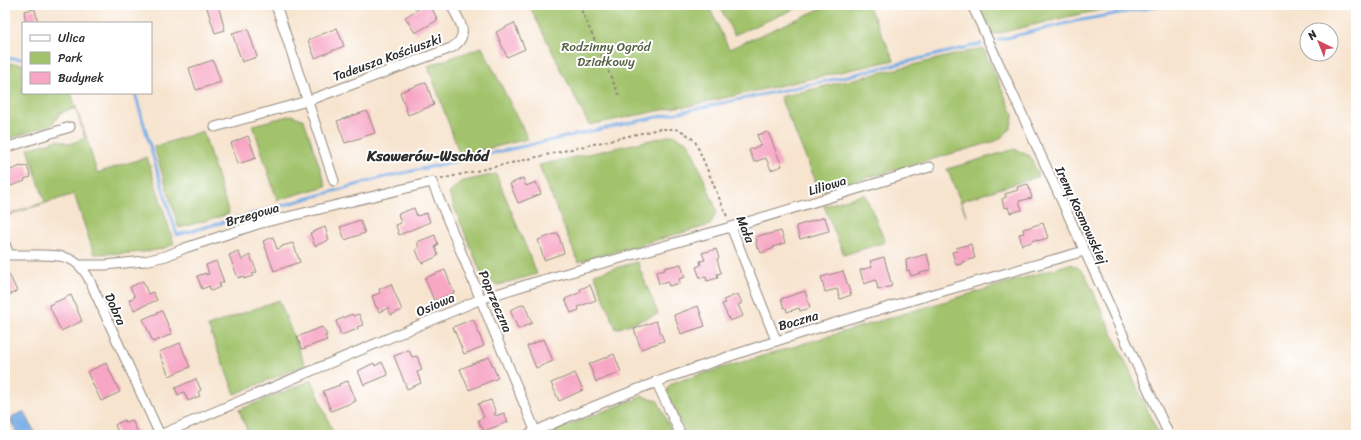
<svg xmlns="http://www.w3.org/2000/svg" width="1361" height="440" viewBox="0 0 1361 440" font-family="Sriracha,sans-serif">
<rect width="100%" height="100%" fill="#fff"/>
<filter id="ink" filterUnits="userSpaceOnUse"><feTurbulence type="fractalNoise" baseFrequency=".025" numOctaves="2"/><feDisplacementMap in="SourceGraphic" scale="8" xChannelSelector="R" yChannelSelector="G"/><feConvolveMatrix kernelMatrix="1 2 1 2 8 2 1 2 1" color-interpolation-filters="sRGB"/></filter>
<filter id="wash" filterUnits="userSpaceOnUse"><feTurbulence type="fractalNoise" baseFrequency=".012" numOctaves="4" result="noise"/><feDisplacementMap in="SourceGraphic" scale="16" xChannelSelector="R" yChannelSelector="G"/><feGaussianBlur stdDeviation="0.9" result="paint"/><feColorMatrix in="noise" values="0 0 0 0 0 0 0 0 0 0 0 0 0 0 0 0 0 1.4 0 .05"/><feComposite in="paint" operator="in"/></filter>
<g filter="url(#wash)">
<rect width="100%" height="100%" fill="#f7e4cf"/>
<path fill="#a2c36c" stroke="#66774c" d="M529,5H708L729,49L829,5H868L894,60L684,107L682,106L589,125Z
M719,5H804L734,35Z
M978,5H1126L1071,16L991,35Z
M482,47L528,139L460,155L428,66Z
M983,48L1013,114C1013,128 1007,134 996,141L820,191L780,97Z
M5,63L23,64V93H71L87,139L97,173L147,157L174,244C154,255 117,253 94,254L74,194L5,216L45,202L28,149L58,140L70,144L85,138L75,108L60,113L53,124L5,140Z
M292,115L304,120L326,186L277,200L253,125Z
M203,131L229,214L179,228L154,147Z
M673,135L689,143L717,211L710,225L578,262L539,165Z
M1015,149L1030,156L1039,176L961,201L967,217L947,169Z
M496,174L537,274L498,285L483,278L449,194L460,182Z
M865,194L885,242L844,255L824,206Z
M637,262L658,314L616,329L594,274Z
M1070,264L1077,267L1085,274L1159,435H686L668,395L667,389L672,383Z
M279,300L305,365L235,394L208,326Z
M312,380L334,435H249L239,410Z
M643,396L658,401L673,435H554L556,430Z"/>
<path fill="#78ade6" stroke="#526c88" d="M24,412L26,415L36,435H18L11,421L13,416Z"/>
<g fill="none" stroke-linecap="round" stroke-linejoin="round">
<path stroke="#78ade6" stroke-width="3" d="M998,40L1076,21L1165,5
M5,58L23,59
M135,93L157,170L177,235L381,178L592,131L835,79L981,44"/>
</g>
<g id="blocks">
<path fill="#f7a6c4" d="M206,5H218L225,30L215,33Z
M425,5H430L438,20L415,33L405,17Z
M35,9L38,23H26L24,11Z
M514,23L525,49L507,57L496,32Z
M337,28L344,46L315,58L308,40Z
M248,29L257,57L242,62L232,33Z
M213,60L221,82L196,90L189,68Z
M426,82L434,105L408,115L400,92Z
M367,111L375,133L345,143L337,121Z
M768,132L782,166L771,170L766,158L754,162L749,150L761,145L757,135Z
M248,136L256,158L238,164L231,143Z
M21,166V167L27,166L31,177L24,179L25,181L5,188V172Z
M523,178L526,186L536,182L541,194L518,203L510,184Z
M1028,184L1032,198L1019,201L1022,210L1010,213L1008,207L1004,208L1002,199L1006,197L1005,194L1018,190L1017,187Z
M414,208L417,216L427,213L430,222L399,235L396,225L401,223L398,214Z
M825,217L829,231L800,239L796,226Z
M360,220L365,233L345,240L340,227Z
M1043,223L1048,238L1037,241V239L1032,241V242L1022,245L1019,234L1024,233L1023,229Z
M325,227L329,240L315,246L310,233Z
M781,231L785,243L773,247L774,248L761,253L759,248L757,249L756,242H757L756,237L765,234L766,235Z
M558,233L564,253L544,260L538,240Z
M435,235L438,245L435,246L438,256L423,263L421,262L416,250H417V248L419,247L417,242Z
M273,237L277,249L282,247V246L293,243L300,262L274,271L263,241Z
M971,244L975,258L962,262V264L956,265L952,252L957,251L956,248Z
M716,249L719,258L717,259L721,273L717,274L718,278L707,281L706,277L700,278L696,267L701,265L700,261L705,260L702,253Z
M238,251L242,260L245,259L244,258L250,255L257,272L252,274L253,276L244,279L243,276L238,278L229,255Z
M927,254L931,270L911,276L909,270L907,271L906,260Z
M884,257L892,286L878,290L876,280L864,284L860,270L872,267L870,261Z
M216,261L224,282L219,284L220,287L211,291L209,286L202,289L197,276L206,273V275L209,274L206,265Z
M681,264L685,277L679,279L680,283L669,286L668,282L659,284L656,272L665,270L664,268Z
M7,270L17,291L5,297V271Z
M445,270L454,293L434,301L425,278Z
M843,271L851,295L840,299L837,289L825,292L821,277Z
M143,281L148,294L153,292L157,300L134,310L129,300L135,297L130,287Z
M391,284L402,310L391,315L388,308L379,312L377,307H376L372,296L380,293L379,289Z
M590,285L596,300L578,307L579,310L571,313L565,299L581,292L580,289Z
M805,291L810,308L800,311L799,308L787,312L786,308H784L781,299Z
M738,294L742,303L738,305L743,316L730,321L722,304L725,303L723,300Z
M71,295L82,321L61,331L49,305Z
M524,304L532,323L518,329L510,310Z
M698,306L705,326L681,334L674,315Z
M162,311L172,334L153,342L143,319Z
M352,314L353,316L359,314L363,325L357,327L358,329L341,335L336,321Z
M473,319L484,346L464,354L453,327Z
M656,321L664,341L641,349L634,329Z
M322,327L327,335L325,336L327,340L302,349L297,337Z
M544,339L553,361L536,368L527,346Z
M180,343L190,367L169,376L159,352Z
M409,350L412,357L417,356L422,370L417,372L421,383L407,389L394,356Z
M614,354L621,372L596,382L589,364Z
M489,357L498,378L469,390L460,369Z
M382,362L388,375L364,385L358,371L374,363L375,366Z
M106,363L120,392L101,401L87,372Z
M575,373L583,390L559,401L551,383Z
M196,379L201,390L198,392L200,396L188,401L184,392L178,395L175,388Z
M348,381L356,401L331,411L323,391L340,385L339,384Z
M491,400L496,413L494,414L495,416L504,413L508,422L484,431L482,427H481L478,420L484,417L478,404Z
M124,420L125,422L132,420L139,435H119L115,425Z"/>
</g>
</g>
<g filter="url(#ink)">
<use href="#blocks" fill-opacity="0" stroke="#91887d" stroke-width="1"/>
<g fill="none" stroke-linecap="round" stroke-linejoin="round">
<defs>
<path id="street" d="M276,5L334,181
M972,5L1169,435
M215,127L307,101L451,48C472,36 459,20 451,5
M5,148L70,127
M731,227L776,340
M5,244L9,255
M5,255C17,255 28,255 40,255C62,255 76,256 88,277L160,435
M80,265H105L145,261L166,256L185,248L258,224L432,182L537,435
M656,381L681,435
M160,435L481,299L532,283L731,227L930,167
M527,435C706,354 896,305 1084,251"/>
</defs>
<use href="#street" stroke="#91887d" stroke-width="11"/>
<path stroke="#91887d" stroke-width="2" stroke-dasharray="3 3" stroke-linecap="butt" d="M579,5L619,95
M441,179L659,129H675L684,132L695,141L702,157L728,219"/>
<use href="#street" stroke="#fff" stroke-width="9"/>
</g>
</g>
<g text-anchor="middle" stroke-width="4" stroke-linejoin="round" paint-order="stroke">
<g font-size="13" fill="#556042" stroke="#fff">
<text x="606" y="51">Rodzinny Ogród<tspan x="606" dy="15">Działkowy</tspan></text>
</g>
<g font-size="13" fill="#2b2b2b" stroke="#fff">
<text transform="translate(387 57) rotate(-20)" y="5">Tadeusza Kościuszki</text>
<text transform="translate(827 185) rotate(-17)" y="5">Liliowa</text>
<text transform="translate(252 214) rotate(-16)" y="5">Brzegowa</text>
<text transform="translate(1082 215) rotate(65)" y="5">Ireny Kosmowskiej</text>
<text transform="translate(746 229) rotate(68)" y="5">Mała</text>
<text transform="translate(496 301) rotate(67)" y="5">Poprzeczna</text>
<text transform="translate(435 304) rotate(-23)" y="5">Osiowa</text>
<text transform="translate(116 309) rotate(66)" y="5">Dobra</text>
<text transform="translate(798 320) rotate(-16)" y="5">Boczna</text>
</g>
<g font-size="15" font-weight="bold" fill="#2b2b2b" stroke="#fff">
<text x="428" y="161">Ksawerów-Wschód</text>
</g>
</g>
<rect width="1361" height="440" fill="none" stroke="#fff" stroke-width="20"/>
<rect x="22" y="22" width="130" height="72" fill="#ffffff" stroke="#aaaaaa"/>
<rect x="30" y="35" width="20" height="6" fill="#ffffff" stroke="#aaaaaa"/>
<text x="58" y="42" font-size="12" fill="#2b2b2b">Ulica</text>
<rect x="30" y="52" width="20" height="12" fill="#a2c36c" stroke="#aaaaaa"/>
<text x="58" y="62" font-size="12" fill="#2b2b2b">Park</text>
<rect x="30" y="72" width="20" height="12" fill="#f7a6c4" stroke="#aaaaaa"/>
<text x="58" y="82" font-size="12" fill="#2b2b2b">Budynek</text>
<g transform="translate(1319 42) rotate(317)"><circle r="19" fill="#ffffff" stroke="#aaaaaa"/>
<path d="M0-3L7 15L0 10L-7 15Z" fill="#d1495b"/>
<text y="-6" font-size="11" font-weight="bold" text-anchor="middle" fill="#2b2b2b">N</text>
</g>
</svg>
